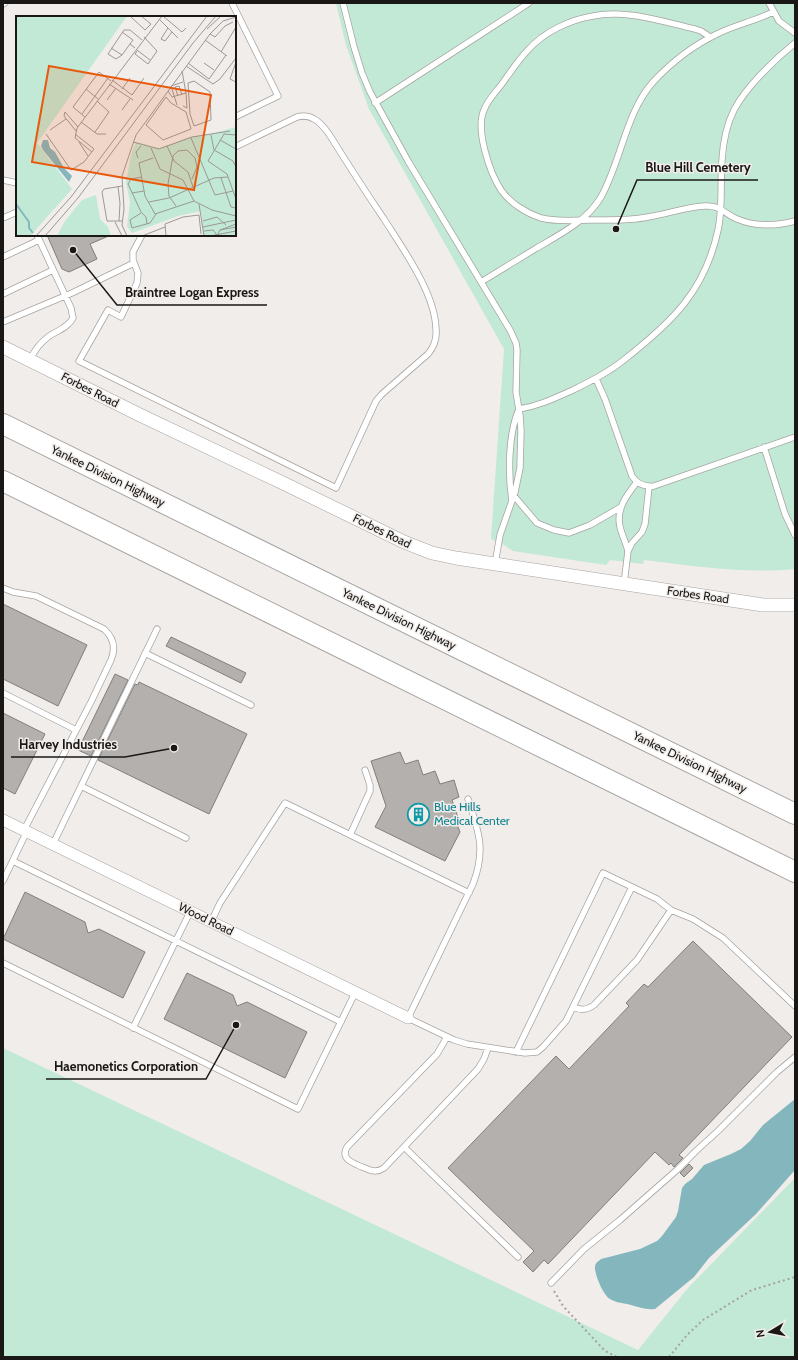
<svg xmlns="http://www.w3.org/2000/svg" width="798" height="1360" viewBox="0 0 798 1360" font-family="Cabin,sans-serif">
<rect width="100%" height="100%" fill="#f1edea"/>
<path fill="#c1e9d5" d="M336,3H795V569C745,574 694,566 644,560L643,564L610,560L606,565L513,551L504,545L491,539L504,349L369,109L346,45Z
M3,1048L638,1350L688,1288L795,1178V1357H3Z"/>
<path fill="#84b7bd" d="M795,1099V1170L756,1214L709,1258L694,1277L655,1309C645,1310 639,1307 631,1305C624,1303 616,1303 610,1299C603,1295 594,1273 595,1266C596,1262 599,1261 601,1259L640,1249L657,1241L662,1236L676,1217L678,1211L682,1188L685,1184L692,1179L704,1165L731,1154L741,1149L750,1141L763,1125Z"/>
<path fill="#b4b0ad" stroke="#827e7c" d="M47,235H111L90,244L97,259L69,272L62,269Z
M3,604L87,645L58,706L3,679Z
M171,637L246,673L241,683L166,646Z
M115,674L128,680L91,756L78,750Z
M139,682L247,734L209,814L98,760L135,684L138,685Z
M3,713L45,734L15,794L3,788Z
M400,752L405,764L418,760L423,775L435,771L440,784L454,780L459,797L452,800L460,823L457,824L460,832L445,861L375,827L386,806L371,761Z
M25,892L85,922L88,933L99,929L145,952L123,998L3,939Z
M693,941L792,1037L679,1155L683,1158L674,1167L671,1163L669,1165L655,1152L548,1264L544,1260L533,1272L523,1262L534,1251L448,1168L556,1056L569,1069L629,1006L626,1003L644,984L648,987Z
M187,973L233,995L237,1006L247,1002L307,1032L285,1078L164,1019Z
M689,1164L693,1168L684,1177L680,1173Z"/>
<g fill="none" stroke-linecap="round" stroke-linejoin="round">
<defs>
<path id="service" d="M232,3L278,96L235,117
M343,3L354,47L362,73L370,92L408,161L510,330L516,343L517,350L516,392L520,416L521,431L520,468L515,492L500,535L495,564
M769,3L779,21L795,33
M3,4L5,3
M710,37L701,31L695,29C663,22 627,9 593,16C569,20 544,32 528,50C519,59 512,70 504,81C498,90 488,99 484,110C475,130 490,173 501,190C510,203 526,213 541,218C556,222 574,220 590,220C609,220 629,221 648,217C667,214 686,207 705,206C721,205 724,214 737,219C756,227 776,226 795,221
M375,103L529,3
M3,180L17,183
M3,218L17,212
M142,235L133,252V260L138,273L137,283L121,317L108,310L79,361L336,488L376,401L382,394L428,354C434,347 437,339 436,329C435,293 403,249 384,219C365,191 347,163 329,134C321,123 312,113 297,117L235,147
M3,257L39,240
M481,282C499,271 517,260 535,249C559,235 587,221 601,197C621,162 626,111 654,81C671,63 694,45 717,34C735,25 755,21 773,12
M3,294L53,270
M3,322L72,293L134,263
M30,360C34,351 40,343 48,337C56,331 68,328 73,318L71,308L37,235
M596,379L605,399L632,476C637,484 645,487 654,486L795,437
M519,409C539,406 555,398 573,390C591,381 609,372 625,359C672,322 705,291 718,230C723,207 720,183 722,160C723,143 726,126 734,110C746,87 774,60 795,43
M764,447L785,514L795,535
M514,496L537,523L554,530L569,533L590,525L621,507
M512,501C508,474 508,434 519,409
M628,551C626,543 622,535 620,527C616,509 626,496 637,482
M624,584L628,551L632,543L642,532L645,524L649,487
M3,588L13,592L36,596L104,629C114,638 116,648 111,660L91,702L24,830
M145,653L251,705
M3,693L76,730
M81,786L186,838
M468,799C479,832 486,850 473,884L408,1018L454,1040L467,1044L525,1053L537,1052L543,1047L566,1021L632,887
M350,835L370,791V785L365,770
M53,844L157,629
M13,861L341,1022
M3,881L27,831
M211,922L220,903L285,803L469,893
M3,963L298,1109L355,993
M574,1007C581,1011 587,1010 594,1005L637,960L671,910
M133,1028L190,912
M447,1037L437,1054L347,1147C340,1159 353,1163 362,1167C366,1168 370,1171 375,1171C378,1171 381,1170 384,1168L478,1069L484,1059L488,1048
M516,1052L603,873L657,899L671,910L693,919L723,938L795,1006
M404,1147L518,1257
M551,1283L584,1249L620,1220L678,1169L697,1150L718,1131L777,1072L795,1057"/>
<path id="minor" d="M3,820L408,1018"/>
<path id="tertiary" d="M3,347L140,415L285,484L404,542L432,553L456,558L763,605H795"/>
<path id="motorway" d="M3,424L795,814
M3,481L795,872"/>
</defs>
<use href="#service" stroke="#a7a3a1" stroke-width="7"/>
<use href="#minor" stroke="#a7a3a1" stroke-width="12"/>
<use href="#tertiary" stroke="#a7a3a1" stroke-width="14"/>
<use href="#motorway" stroke="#a7a3a1" stroke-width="22"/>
<path stroke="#a6a2a0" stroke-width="2" stroke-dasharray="2 3" stroke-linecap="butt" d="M554,1291L563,1306L605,1351L617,1357
M669,1357L687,1335L703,1320L752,1290L795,1277"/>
<use href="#service" stroke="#fff" stroke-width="5.5"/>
<use href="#minor" stroke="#fff" stroke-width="11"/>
<use href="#tertiary" stroke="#fff" stroke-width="13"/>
<use href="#motorway" stroke="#fff" stroke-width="20"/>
</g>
<defs>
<symbol id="building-ring" viewBox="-11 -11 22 22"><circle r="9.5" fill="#f1edea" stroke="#0f9aa8" stroke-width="1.5"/><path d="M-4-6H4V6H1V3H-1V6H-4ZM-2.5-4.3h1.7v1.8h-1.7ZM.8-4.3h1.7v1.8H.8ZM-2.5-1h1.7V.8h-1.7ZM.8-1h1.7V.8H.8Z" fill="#0f9aa8"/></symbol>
</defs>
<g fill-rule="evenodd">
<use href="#building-ring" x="406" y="802" width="25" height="25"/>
</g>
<g text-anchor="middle" stroke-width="3" stroke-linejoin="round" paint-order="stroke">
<g font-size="12" fill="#1a1817" stroke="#f1edea">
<text transform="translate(90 390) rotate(27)" y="4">Forbes Road</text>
<text transform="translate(108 476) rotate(26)" y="4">Yankee Division Highway</text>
<text transform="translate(382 531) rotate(26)" y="4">Forbes Road</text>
<text transform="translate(698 595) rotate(8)" y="4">Forbes Road</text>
<text transform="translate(399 619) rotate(26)" y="4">Yankee Division Highway</text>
<text transform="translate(690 762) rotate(26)" y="4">Yankee Division Highway</text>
<text transform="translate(206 919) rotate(26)" y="4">Wood Road</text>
</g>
<g font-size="12" fill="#0d838f" stroke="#f1edea" text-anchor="start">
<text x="434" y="811">Blue Hills<tspan x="434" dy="14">Medical Center</tspan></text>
</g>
</g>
<g transform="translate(16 16)">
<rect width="220" height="220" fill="#f1edea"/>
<path d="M0,0H111L21,127L56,173L14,220H0ZM220,111V220H187L185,195L162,200L116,217L111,210L114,186L110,167L115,139L120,126L143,132L174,121L195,118ZM80,179L84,203L92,211L95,220H41L49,205L66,184Z" fill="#c1e9d5"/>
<path d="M27,124H32L34,132L39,136L48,152L56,160L53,166L27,134L25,130Z" fill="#84b7bd"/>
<path fill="none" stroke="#84b7bd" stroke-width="2" d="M0,188L13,206V212L17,217"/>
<path fill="none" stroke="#9b9896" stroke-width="1" d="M114,0L129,14L135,8M125,0L135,8M147,0L166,16L170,12M143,3L162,22M152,12L145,23L149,25L156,16M191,13L205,0M106,16L117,24L114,28L119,32M194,18L199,21L209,10L217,6M189,24L211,40M95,32L106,39L114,28M121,34L134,44M121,35L119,38L132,48L141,35L128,21M205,36L220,11M106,39L100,43L92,38L108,14H114L126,24M220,46L214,63L220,66M172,47L193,63L210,39M188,47L198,54M170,50L197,68L204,63L220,42M96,64L116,79L128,62M178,65L194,76L195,104L178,110L174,98L172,67ZM93,68L117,84M70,73L82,83M106,73L114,62M152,75L156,81L170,77L166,55M162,80L159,71L163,70L166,79M150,81L155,87L170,96L175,113L147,124L130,109ZM91,84L100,72M161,89L155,70L167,66M167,90L171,92L170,77M106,94L114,83M66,98L92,62M69,101L57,91L83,56L95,65M65,106L81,118H90M34,114L50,103M60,115L48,100L49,96L62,111M79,116L93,96L81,85M30,118L55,154L68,146L78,133L59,118M195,119L198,134L217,145L220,151M220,119L208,118L192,145L211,158L220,183M175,122L199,179L217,175M204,124L220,133M63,126L72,140M117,126L143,133L176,121L214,115M151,130L158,145L172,156L177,171M135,132L144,153L167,164L178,185L196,194L220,200M76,136L59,122L61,112L146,0M122,142L120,136L125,130M137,142L123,147L129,180L139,198L178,185M126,161L115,163L112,168L125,196L130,201L131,208M205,162L215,191L220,192M102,171L104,187L103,205M116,177L128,175M133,186L153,182L198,162L212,161M183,188L188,220M160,190L153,180L152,168L157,140L162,135L171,134L179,142L181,151L176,163M125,197L114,204L116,212L134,207L140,198M106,205H91L86,176L88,173L106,170M187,205L201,201L210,209M99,206L106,220M187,211L220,204M204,214L220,208M188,215L197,214L201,219M202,218L204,214L220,211M20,220L55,181L191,0M29,220L62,182L177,27L200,0M111,220L106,209L108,193L106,160L120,119L194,18L207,5L220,1M126,220L149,211M150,220L149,208L167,201L183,199L185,218M194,220L220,215"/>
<path fill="#e8590c" fill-opacity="0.15" stroke="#e8590c" stroke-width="2" d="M33,50L195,79L178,174L16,146Z"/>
<rect width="220" height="220" fill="none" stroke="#1a1817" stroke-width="2"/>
</g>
<path fill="none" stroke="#1a1817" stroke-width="1.5" d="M616 229L637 180H758M73 250L117 305H267M174 748L125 757H11M236 1025L206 1079H46"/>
<g fill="#1a1817" stroke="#f1edea" stroke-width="1.5">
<circle cx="616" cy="229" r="4"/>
<circle cx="73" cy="250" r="4"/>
<circle cx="174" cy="748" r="4"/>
<circle cx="236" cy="1025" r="4"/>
</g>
<g font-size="13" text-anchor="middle" font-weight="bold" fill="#1a1817" stroke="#f1edea" stroke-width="3" stroke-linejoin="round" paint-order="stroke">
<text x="698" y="172">Blue Hill Cemetery</text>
<text x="192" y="297">Braintree Logan Express</text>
<text x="68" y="749">Harvey Industries</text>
<text x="126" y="1071">Haemonetics Corporation</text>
</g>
<rect width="798" height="1360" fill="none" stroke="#1a1817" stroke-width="8"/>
<g transform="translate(770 1332) rotate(260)" stroke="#f1edea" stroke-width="3" paint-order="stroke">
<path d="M0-3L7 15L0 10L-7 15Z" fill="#1a1817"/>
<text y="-6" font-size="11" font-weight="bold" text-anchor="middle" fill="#1a1817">N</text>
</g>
</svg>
